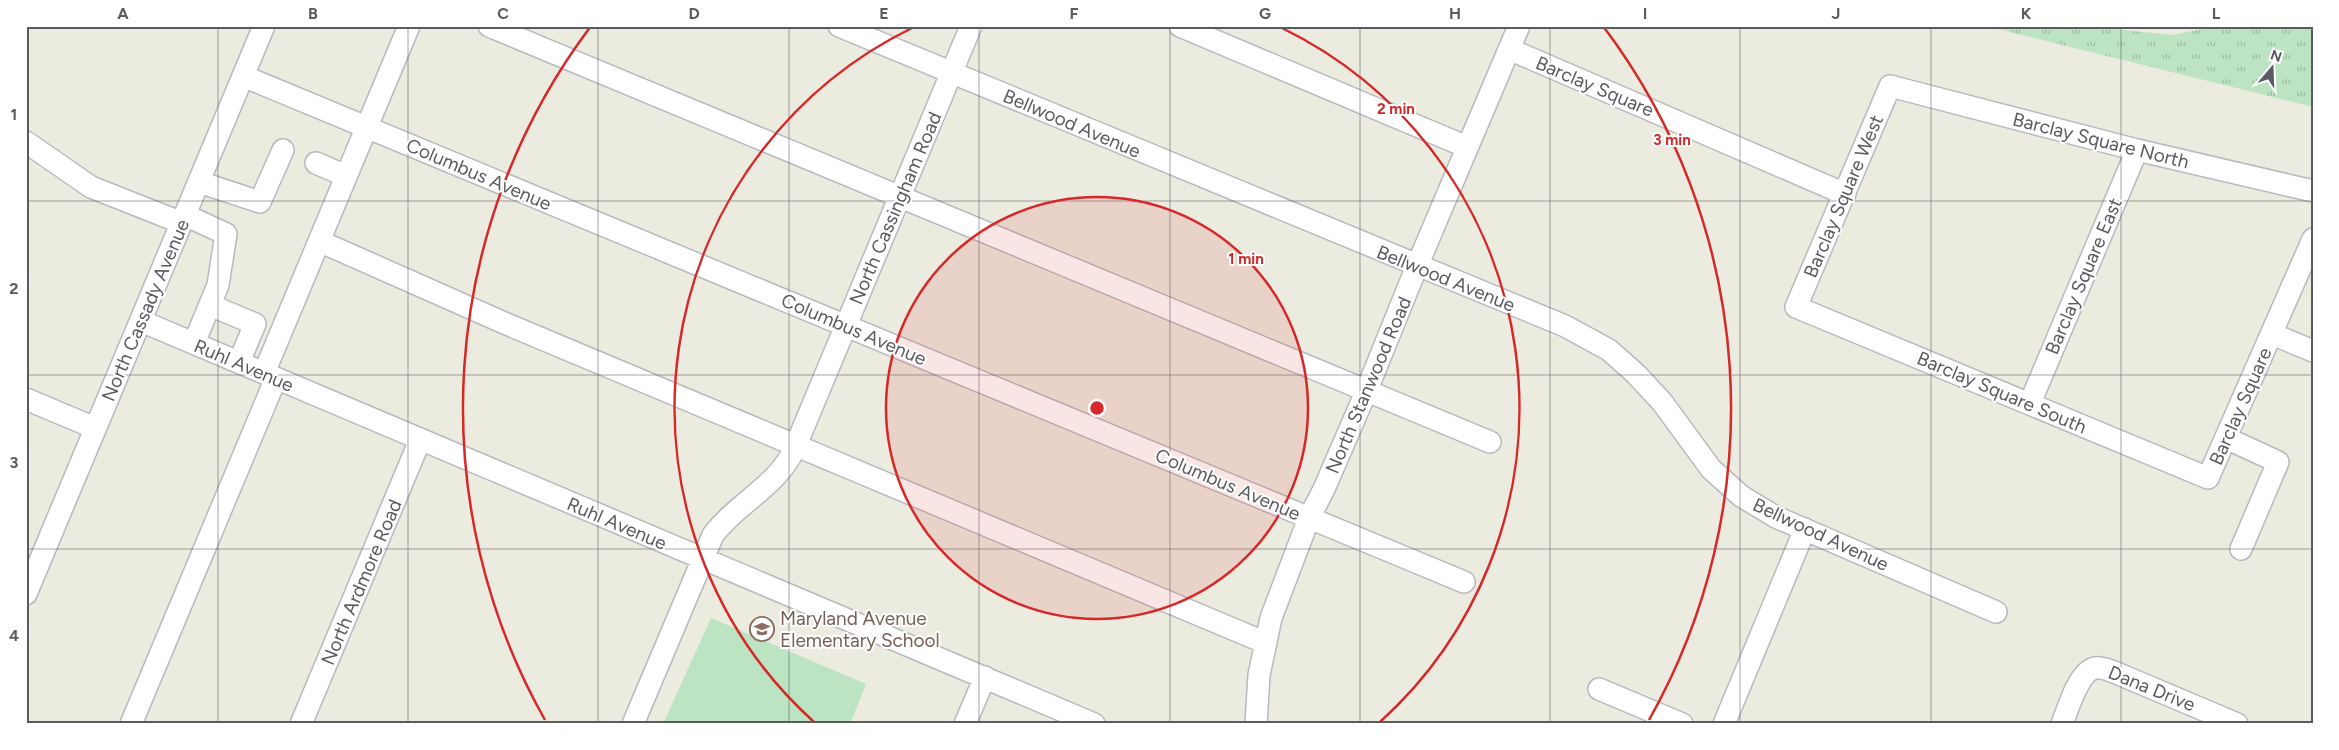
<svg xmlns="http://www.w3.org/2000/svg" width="2339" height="750" viewBox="0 0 2339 750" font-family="Figtree,sans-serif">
<defs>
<pattern id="grass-tufts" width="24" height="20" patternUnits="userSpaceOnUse" patternTransform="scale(1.25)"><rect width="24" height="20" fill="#bce4c3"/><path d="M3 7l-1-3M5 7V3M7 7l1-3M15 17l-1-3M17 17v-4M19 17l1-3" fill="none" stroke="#9cbca2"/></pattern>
</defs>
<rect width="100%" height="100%" fill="#ecebe0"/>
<path fill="url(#grass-tufts)" d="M1986,26H2085L2172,35L2218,26H2313V107Z"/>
<path fill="#bce4c3" d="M711,618L866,684L850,724H663Z"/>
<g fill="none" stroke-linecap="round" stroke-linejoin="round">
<defs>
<path id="minor" d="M489,26L1490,442
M839,26L1565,326L1609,350L1636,374L1662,402L1711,469L1741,496L1776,517L1996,612
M1180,26L1467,147
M1509,49L1845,194
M243,76L1464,582
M26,142L91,187L182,223
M316,163L346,176
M199,182L260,202L283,150
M2313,191L2137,150L1890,86L1796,307L2208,478L2313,239
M185,215L226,234L218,285L194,343
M319,241L502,322L1266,643
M210,305L255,324L239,362
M141,321L1094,724
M2272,334L2313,351
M264,373L409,26
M26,399L95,428
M2030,403L2137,150
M2226,438L2278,462L2241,549
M26,594L264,26
M1599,689L1682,724
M131,724L276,378
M301,724L420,440
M633,724L713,535C738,502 775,488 794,450L971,26
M965,724L985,677
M1256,724L1259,675L1271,618L1309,518L1324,489L1366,392L1417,266L1519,26
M1724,724L1805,529
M2062,724C2068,709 2078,672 2095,668C2102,667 2108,670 2114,672L2237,724"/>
</defs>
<use href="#minor" stroke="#b8b9bf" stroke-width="24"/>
<use href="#minor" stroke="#fff" stroke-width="21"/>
</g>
<path fill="none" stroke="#595b61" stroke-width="1" stroke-opacity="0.55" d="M218,26V724M408,26V724M598,26V724M789,26V724M979,26V724M1170,26V724M1360,26V724M1550,26V724M1740,26V724M1931,26V724M2121,26V724M26,201H2313M26,375H2313M26,549H2313"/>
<circle cx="1097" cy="408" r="211" fill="#d62828" fill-opacity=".12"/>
<g fill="none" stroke="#d62828" stroke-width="2.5">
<circle cx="1097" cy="408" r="211"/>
<path d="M814 722A423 423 0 0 1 912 28M1282 28A423 423 0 0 1 1380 722"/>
<path d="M545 720A634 634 0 0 1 591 26M1603 26A634 634 0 0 1 1649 720"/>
</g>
<defs>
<symbol id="school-ring" viewBox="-11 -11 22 22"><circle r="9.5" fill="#fff" stroke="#8d6e63" stroke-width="1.5"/><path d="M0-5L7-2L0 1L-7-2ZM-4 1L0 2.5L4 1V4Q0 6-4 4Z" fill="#8d6e63"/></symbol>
</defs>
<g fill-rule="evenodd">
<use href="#school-ring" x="748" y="615" width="28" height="28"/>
</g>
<g text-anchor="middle" stroke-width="4" stroke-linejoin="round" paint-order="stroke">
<g font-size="19" fill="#595b61" stroke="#fff">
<text transform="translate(1595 86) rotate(23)" y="7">Barclay Square</text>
<text transform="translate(1072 123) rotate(23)" y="7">Bellwood Avenue</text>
<text transform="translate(2101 140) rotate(14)" y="7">Barclay Square North</text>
<text transform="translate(479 174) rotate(23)" y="7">Columbus Avenue</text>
<text transform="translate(1843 196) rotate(-67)" y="7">Barclay Square West</text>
<text transform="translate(895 208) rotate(-67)" y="7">North Cassingham Road</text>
<text transform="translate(2083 276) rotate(-67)" y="7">Barclay Square East</text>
<text transform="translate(1446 278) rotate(22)" y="7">Bellwood Avenue</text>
<text transform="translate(145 310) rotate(-67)" y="7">North Cassady Avenue</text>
<text transform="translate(854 329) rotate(23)" y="7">Columbus Avenue</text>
<text transform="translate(244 365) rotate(23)" y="7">Ruhl Avenue</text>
<text transform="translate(1368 385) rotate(-67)" y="7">North Stanwood Road</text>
<text transform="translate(2002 392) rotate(23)" y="7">Barclay Square South</text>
<text transform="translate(2240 406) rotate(-66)" y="7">Barclay Square</text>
<text transform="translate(1228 484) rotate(23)" y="7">Columbus Avenue</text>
<text transform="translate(617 523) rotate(23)" y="7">Ruhl Avenue</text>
<text transform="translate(1821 534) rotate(25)" y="7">Bellwood Avenue</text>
<text transform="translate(361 582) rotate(-67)" y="7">North Ardmore Road</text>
<text transform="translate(2152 688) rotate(22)" y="7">Dana Drive</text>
</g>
<g font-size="19" fill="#785e54" stroke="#fff" text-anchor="start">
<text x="780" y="625">Maryland Avenue<tspan x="780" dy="22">Elementary School</tspan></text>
</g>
</g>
<circle cx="1097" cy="408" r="8" fill="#d62828" stroke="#fff" stroke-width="2.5"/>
<g font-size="15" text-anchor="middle" font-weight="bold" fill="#d62828" stroke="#fff" stroke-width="4" stroke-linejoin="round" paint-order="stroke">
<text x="1396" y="114">2 min</text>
<text x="1672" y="145">3 min</text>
<text x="1246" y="264">1 min</text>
</g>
<rect width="2339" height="750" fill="none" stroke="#ffffff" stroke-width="55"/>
<g transform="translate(2272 68) rotate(19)" stroke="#ffffff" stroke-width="4" paint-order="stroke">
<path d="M0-4L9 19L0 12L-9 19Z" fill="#595b61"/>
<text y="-8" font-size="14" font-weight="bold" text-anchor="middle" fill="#595b61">N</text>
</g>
<rect x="28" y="28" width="2284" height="694" fill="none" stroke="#595b61" stroke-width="2"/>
<g font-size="16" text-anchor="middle" font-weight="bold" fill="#595b61">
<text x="123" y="19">A</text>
<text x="313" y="19">B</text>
<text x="503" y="19">C</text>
<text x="694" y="19">D</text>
<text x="884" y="19">E</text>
<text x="1074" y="19">F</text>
<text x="1265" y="19">G</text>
<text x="1455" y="19">H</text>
<text x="1645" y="19">I</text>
<text x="1836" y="19">J</text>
<text x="2026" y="19">K</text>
<text x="2216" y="19">L</text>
<text x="14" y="120">1</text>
<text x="14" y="294">2</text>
<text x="14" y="468">3</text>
<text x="14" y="641">4</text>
</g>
</svg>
